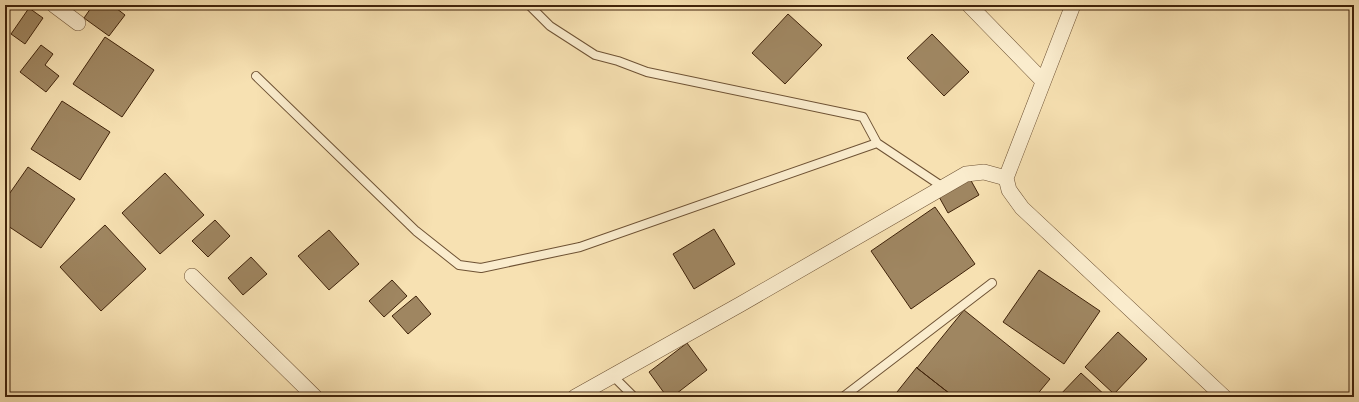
<svg xmlns="http://www.w3.org/2000/svg" width="1359" height="402" viewBox="0 0 1359 402" font-family="'Sorts Mill Goudy',serif">
<rect width="100%" height="100%" fill="#f7e1b2"/>
<filter id="stains"><feTurbulence type="fractalNoise" baseFrequency=".005" numOctaves="4"/><feColorMatrix values="0 0 0 0 .2 0 0 0 0 .09 0 0 0 0 .02 0 0 0 .5 -.17"/></filter>
<radialGradient id="worn" r=".72"><stop offset=".6" stop-color="#630" stop-opacity="0"/><stop offset="1" stop-color="#630" stop-opacity=".3"/></radialGradient>
<path fill="#9f8661" stroke="#40230a" d="M93,5H112L125,15L109,36L84,18Z
M121,5H133L128,10Z
M29,8L43,18L25,44L11,34Z
M788,14L822,45L785,84L752,53Z
M932,34L969,72L944,96L907,58Z
M105,37L154,70L122,117L73,84Z
M41,45L53,54L45,65L59,76L46,92L20,72Z
M62,101L110,132L80,180L31,149Z
M28,167L75,199L41,248L5,224V200Z
M165,173L204,215L160,254L122,213Z
M969,177L979,195L948,213L938,195Z
M935,207L975,264L911,309L871,251Z
M215,220L230,236L208,257L192,241Z
M105,225L146,269L101,311L60,267Z
M714,229L735,264L694,289L673,254Z
M329,230L359,264L329,290L298,256Z
M251,257L267,274L243,295L228,278Z
M1039,270L1100,311L1064,364L1003,322Z
M392,280L407,296L384,317L369,301Z
M416,296L431,314L408,334L392,316Z
M964,310L1050,379L1035,397H954L917,368Z
M1118,332L1147,359L1114,394L1085,367Z
M687,343L707,370L672,397H667L649,372Z
M917,367V368L954,397H893Z
M1081,373L1107,397H1058Z"/>
<g fill="none" stroke-linecap="round" stroke-linejoin="round">
<defs>
<path id="service" d="M529,5L550,26L595,55L618,61L647,72L863,117L877,143L943,187
M256,76L416,231L459,265L481,268L580,247L877,143
M613,376L634,397
M843,397L992,283"/>
<path id="minor" d="M54,5L78,23
M969,5L1043,81
M1073,5L1006,178L1009,190L1022,208L1224,397
M192,276L315,397
M575,397L741,304L966,174L984,172L1006,178"/>
</defs>
<use href="#service" stroke="#6e5234" stroke-width="10"/>
<use href="#minor" stroke="#6e5234" stroke-width="16"/>
<use href="#service" stroke="#faeccd" stroke-width="8"/>
<use href="#minor" stroke="#faeccd" stroke-width="15"/>
</g>
<rect width="1359" height="402" fill="none" stroke="#f7e1b2" stroke-width="20"/>
<rect x="6" y="6" width="1347" height="390" fill="none" stroke="#40230a" stroke-width="2"/>
<rect x="10" y="10" width="1339" height="382" fill="none" stroke="#40230a"/>
<rect width="100%" height="100%" filter="url(#stains)"/>
<rect width="100%" height="100%" fill="url(#worn)"/>
</svg>
